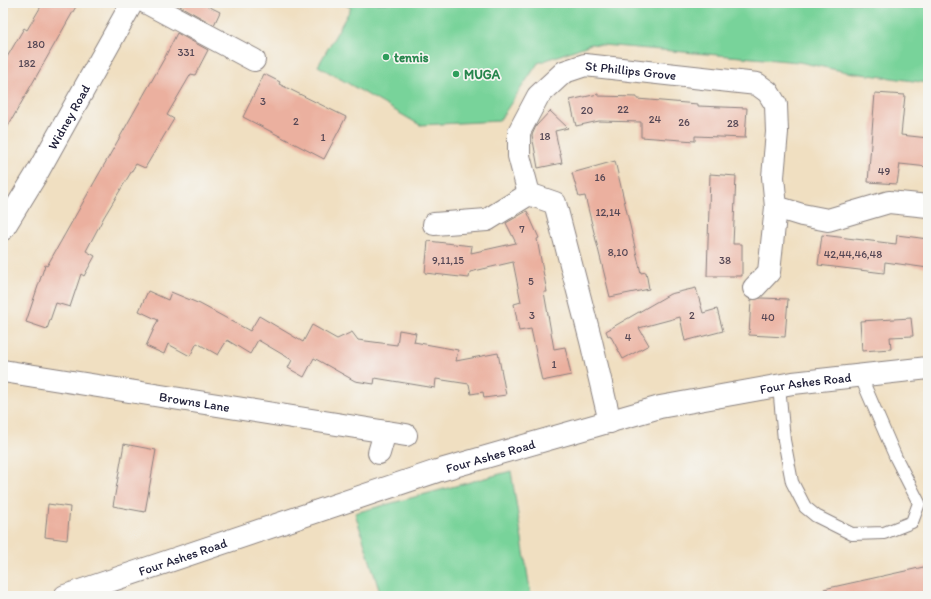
<svg xmlns="http://www.w3.org/2000/svg" width="931" height="599" viewBox="0 0 931 599" font-family="Itim,sans-serif">
<rect width="100%" height="100%" fill="#f6f6f2"/>
<filter id="ink" filterUnits="userSpaceOnUse"><feTurbulence type="fractalNoise" baseFrequency=".025" numOctaves="2"/><feDisplacementMap in="SourceGraphic" scale="8" xChannelSelector="R" yChannelSelector="G"/><feConvolveMatrix kernelMatrix="1 2 1 2 8 2 1 2 1" color-interpolation-filters="sRGB"/></filter>
<filter id="wash" filterUnits="userSpaceOnUse"><feTurbulence type="fractalNoise" baseFrequency=".012" numOctaves="4" result="noise"/><feDisplacementMap in="SourceGraphic" scale="16" xChannelSelector="R" yChannelSelector="G"/><feGaussianBlur stdDeviation="0.9" result="paint"/><feColorMatrix in="noise" values="0 0 0 0 0 0 0 0 0 0 0 0 0 0 0 0 0 1.4 0 .05"/><feComposite in="paint" operator="in"/></filter>
<g filter="url(#wash)">
<rect width="100%" height="100%" fill="#f0dfc1"/>
<path fill="#78d39a" stroke="#4d7a6a" d="M342,3H928V83L847,72L799,62L591,44L538,63L499,121L420,125L318,66L351,8Z
M511,471L531,596H381L355,513Z"/>
<g id="blocks">
<path fill="#ebb09f" d="M43,3H78L3,135V64L24,28L27,30Z
M182,3H202L220,12L214,25L180,6Z
M177,33L208,50L195,75L191,74L167,115L174,119L145,168L136,164L104,217L86,251L95,256L84,276L81,274L70,307L56,303L47,329L26,322L45,265L47,266L164,59Z
M264,74L280,82L279,84L346,117L324,159L243,117Z
M875,93L905,95L901,135L928,138V167L900,164L897,184L868,182Z
M598,94V96L637,97V99L698,104V106L747,108L745,138L695,136V141L641,137V122L599,121L576,126L570,100Z
M550,111L568,128L555,131L562,163L538,168L532,135L536,126Z
M615,161L641,273L646,272L649,289L610,297L585,196L579,197L572,173Z
M710,174L736,176L733,244H742V276H707Z
M527,211L539,238L537,239L547,292H544L554,349L565,347L571,375L542,381L531,329L519,331L514,304L521,302L513,262L470,272L469,278L425,273L428,241L472,246L471,253L516,243L506,223Z
M822,235L896,244L897,235L928,239V268L885,262L884,273L818,265Z
M696,288L703,313L717,309L723,331L685,341L680,317L639,328L649,345L623,359L610,335L608,336L606,331L670,294Z
M148,291L168,300L171,292L200,304L250,331L259,316L303,342L312,325L337,339L352,332L358,340L397,345L399,330L416,333L414,342L458,350L456,361L498,353L506,395L484,398L483,392L471,394L469,384L436,379L435,388L375,378L374,384L355,381L314,358L304,377L288,368L292,360L258,340L250,354L227,340L218,355L197,343L190,356L168,344L164,354L146,346L158,320L139,311Z
M761,298L788,299L785,337L749,335L751,300Z
M911,318L913,336L890,337L891,349L862,351L860,321Z
M124,444L156,450L145,512L113,506Z
M48,504L70,507L67,540L45,537Z
M928,566V596H825L824,589Z"/>
</g>
</g>
<g filter="url(#ink)">
<use href="#blocks" fill-opacity="0" stroke="#89807e" stroke-width="1"/>
<g fill="none" stroke-linecap="round" stroke-linejoin="round">
<defs>
<path id="service" d="M779,386L784,440L792,482L805,507L816,516L852,534L884,533L912,522L919,503L896,458L860,375"/>
<g id="minor">
<path d="M147,3L254,60"/>
<path d="M434,224L487,220L529,194"/>
<path d="M754,288L769,272L776,207"/>
<path id="s1" d="M3,371L406,435"/>
<path id="s2" d="M610,422L591,341L555,203L529,194L519,156V132L538,96L564,72L585,65L757,84L768,92L776,105L777,132L773,177L776,207L802,215L828,220L889,202L928,206"/>
<path d="M379,453L385,432"/>
</g>
<g id="tertiary">
<path id="s3" d="M3,229L36,175L132,3"/>
<path id="s4" d="M65,596L437,471L660,407L793,383L928,368"/>
</g>
</defs>
<use href="#service" stroke="#89807e" stroke-width="14"/>
<use href="#minor" stroke="#89807e" stroke-width="24"/>
<use href="#tertiary" stroke="#89807e" stroke-width="24"/>
<use href="#service" stroke="#fff" stroke-width="12"/>
<use href="#minor" stroke="#fff" stroke-width="22"/>
<use href="#tertiary" stroke="#fff" stroke-width="22"/>
</g>
</g>
<g fill="#2e9e5b" stroke="#f6f6f2" stroke-width="1.5">
<circle cx="386" cy="57" r="4"/>
<circle cx="456" cy="74" r="4"/>
</g>
<g text-anchor="middle" stroke-width="3.5" stroke-linejoin="round" paint-order="stroke">
<g font-size="11" fill="#544654">
<text x="36" y="48">180</text>
<text x="186" y="56">331</text>
<text x="27" y="67">182</text>
<text x="263" y="105">3</text>
<text x="623" y="113">22</text>
<text x="587" y="114">20</text>
<text x="655" y="123">24</text>
<text x="296" y="125">2</text>
<text x="684" y="126">26</text>
<text x="733" y="127">28</text>
<text x="545" y="140">18</text>
<text x="323" y="141">1</text>
<text x="884" y="175">49</text>
<text x="600" y="181">16</text>
<text x="608" y="216">12,14</text>
<text x="522" y="233">7</text>
<text x="618" y="256">8,10</text>
<text x="853" y="258">42,44,46,48</text>
<text x="448" y="264">9,11,15</text>
<text x="725" y="264">38</text>
<text x="531" y="285">5</text>
<text x="532" y="319">3</text>
<text x="692" y="319">2</text>
<text x="768" y="321">40</text>
<text x="628" y="341">4</text>
<text x="554" y="368">1</text>
</g>
<g font-size="13" font-weight="bold" fill="#27864d" stroke="#f6f6f2" text-anchor="start">
<text x="394" y="62">tennis</text>
<text x="464" y="79">MUGA</text>
</g>
<g font-size="13" fill="#22223b" stroke="#f6f6f2">
<text dy="5" stroke="none"><textPath href="#s2" startOffset="461">St Phillips Grove</textPath></text>
<text dy="5" stroke="none"><textPath href="#s3" startOffset="130">Widney Road</textPath></text>
<text dy="5" stroke="none"><textPath href="#s4" startOffset="772">Four Ashes Road</textPath></text>
<text dy="5" stroke="none"><textPath href="#s1" startOffset="194">Browns Lane</textPath></text>
<text dy="5" stroke="none"><textPath href="#s4" startOffset="448">Four Ashes Road</textPath></text>
<text dy="5" stroke="none"><textPath href="#s4" startOffset="124">Four Ashes Road</textPath></text>
</g>
</g>
<rect width="931" height="599" fill="none" stroke="#f6f6f2" stroke-width="16"/>
</svg>
